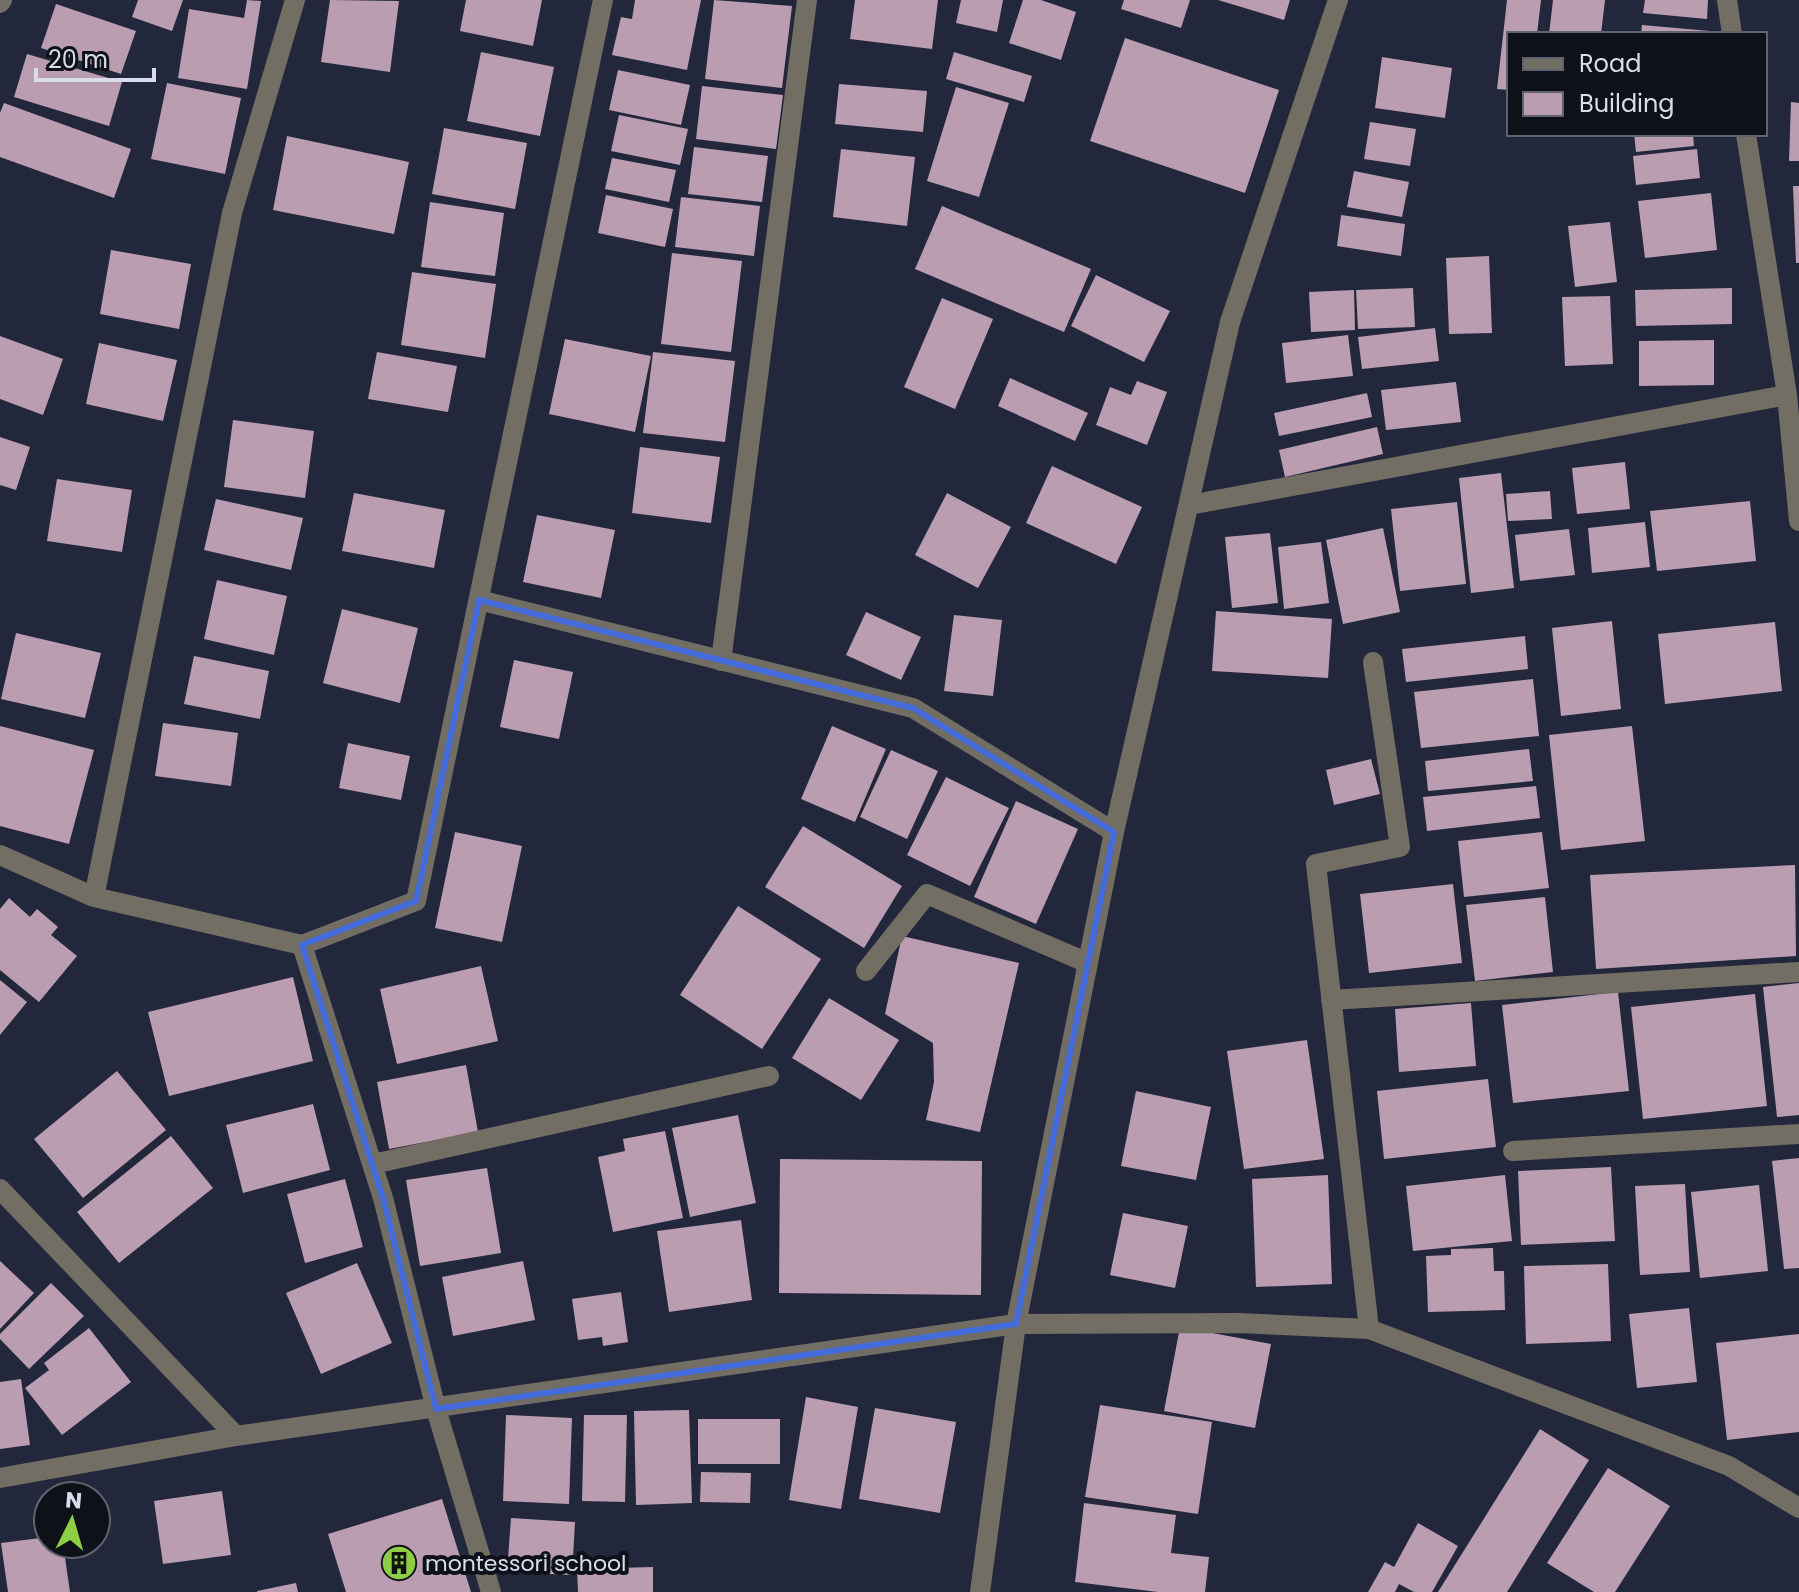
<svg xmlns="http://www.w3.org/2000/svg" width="1799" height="1592" viewBox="0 0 1799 1592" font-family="Poppins,sans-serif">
<rect width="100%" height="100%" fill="#23273c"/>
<path fill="#ba9db0" d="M138,0H183L172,31L132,17Z
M247,0L261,1L247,89L178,78L189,9L244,18Z
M330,0L399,1L390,72L321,62Z
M466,0H542L533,46L460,31Z
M635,0H701L687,70L612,55L621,17L632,19Z
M714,0L792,6L782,88L705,79Z
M855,0H938L932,49L850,39Z
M961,0H1003L997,32L956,23Z
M1023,0H1041L1076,12L1061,60L1009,43Z
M1124,0H1190L1181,28L1121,9Z
M1218,0H1290L1284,20Z
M1507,0H1541L1537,34H1509V90L1497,89Z
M1553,0H1605L1601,34H1549Z
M1645,0H1708L1707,19L1643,13Z
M56,4L136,31L121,74L41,48Z
M1642,25L1721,32V34H1641Z
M1125,38L1279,90L1245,193L1090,141Z
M481,52L554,67L540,136L467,121Z
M954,52L1032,76L1024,102L946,79Z
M27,54L122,82L109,126L14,97Z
M1382,57L1452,68L1445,118L1375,108Z
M618,70L690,85L681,125L609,110Z
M167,83L241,98L225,174L151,159Z
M839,84L927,91L923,132L835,124Z
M702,86L783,95L776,149L696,139Z
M956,87L1009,103L979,197L927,181Z
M1791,102L1799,103V161H1789Z
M4,103L131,149L114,198L0,157V113Z
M619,115L688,129L680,165L611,151Z
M1370,122L1416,129L1410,166L1364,159Z
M444,128L527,143L515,209L432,194Z
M1634,134H1693L1694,146L1636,152Z
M287,136L409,162L394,234L273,210Z
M694,147L768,156L762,202L688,194Z
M841,149L915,157L907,226L833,217Z
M1697,149L1700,178L1636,185L1633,156Z
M612,158L676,170L669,202L605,189Z
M1354,171L1409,182L1402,217L1347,207Z
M1793,186H1799V263H1796Z
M1711,193L1717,250L1645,258L1638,201Z
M606,195L673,209L665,247L598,233Z
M681,197L760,206L754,256L675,247Z
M430,202L504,213L495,276L421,267Z
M942,206L1091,269L1064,332L915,269Z
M1341,215L1405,224L1401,256L1337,246Z
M1610,222L1617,282L1575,287L1568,226Z
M111,250L191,264L179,329L100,314Z
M672,253L742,261L731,352L661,344Z
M1489,256L1492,333L1449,334L1446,258Z
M412,272L496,284L485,358L401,345Z
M1096,275L1170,311L1144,362L1071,326Z
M1413,288L1415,327L1358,329L1356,290Z
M1732,288V324L1636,326L1635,290Z
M1354,290L1355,330L1311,332L1309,292Z
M1610,296L1613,364L1565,366L1562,297Z
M942,298L993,319L955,409L904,387Z
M1435,328L1439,361L1362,369L1358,337Z
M1348,335L1353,376L1286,383L1282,343Z
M0,336L63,359L43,415L0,399Z
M565,339L651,356L635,432L549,414Z
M1714,340V385L1639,386V341Z
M99,343L177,360L163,421L86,404Z
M377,352L457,366L448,412L368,399Z
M653,352L735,361L725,442L643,433Z
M1010,378L1088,413L1075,441L998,406Z
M1137,381L1167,392L1147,445L1096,425L1110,387L1131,395Z
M1456,382L1461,422L1386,430L1381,390Z
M1367,393L1372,417L1279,436L1274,413Z
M233,420L314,431L305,498L224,487Z
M1377,427L1383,454L1285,477L1279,450Z
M0,437L30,447L16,490L0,485Z
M640,447L720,457L711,523L632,513Z
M1625,462L1630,509L1577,514L1572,468Z
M1052,466L1142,507L1116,564L1026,523Z
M1501,473L1514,588L1471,593L1459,478Z
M57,479L132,490L122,552L47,541Z
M1550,491L1552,519L1508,521L1506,494Z
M354,493L445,510L434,568L342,551Z
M947,493L1011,527L978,588L915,555Z
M216,499L303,518L291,570L204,550Z
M1750,501L1756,561L1657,571L1650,511Z
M1457,502L1466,584L1400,591L1391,509Z
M537,515L615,530L601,598L523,582Z
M1645,522L1650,567L1592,573L1588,528Z
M1383,528L1400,612L1343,624L1326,540Z
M1569,529L1575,575L1520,581L1515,535Z
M1270,533L1278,603L1232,608L1225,537Z
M1321,542L1329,603L1284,609L1278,547Z
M217,580L287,596L274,655L204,639Z
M342,609L418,628L400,703L323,683Z
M1216,611L1332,619L1328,678L1212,671Z
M866,612L921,637L901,680L846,655Z
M954,615L1002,620L993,696L944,691Z
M1612,621L1621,709L1561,716L1552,628Z
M1775,622L1782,691L1665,704L1658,634Z
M16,633L101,653L85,718L1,699Z
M1525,636L1528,669L1406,682L1402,649Z
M194,656L269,671L260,719L184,704Z
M514,660L573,672L559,739L500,727Z
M1533,679L1539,736L1421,748L1414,692Z
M163,723L238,733L231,786L155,776Z
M0,726L94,750L69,844L0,826Z
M832,726L886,749L855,822L801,799Z
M1632,726L1645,841L1561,850L1549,735Z
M348,743L410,756L401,800L339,788Z
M1529,749L1533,781L1428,791L1425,761Z
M891,750L938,771L907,839L860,817Z
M1371,759L1380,794L1334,805L1326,770Z
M946,777L1009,808L970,886L907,855Z
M1536,786L1540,818L1427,831L1423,797Z
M1016,801L1078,829L1036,924L974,897Z
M803,826L902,886L864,948L765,887Z
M455,832L522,846L502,942L435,928Z
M1542,832L1549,888L1464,897L1458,841Z
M1795,865L1796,956L1596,969L1590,875Z
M1453,884L1462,963L1369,973L1360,894Z
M1545,897L1553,972L1475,981L1466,905Z
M9,898L30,917L37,909L58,927L51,935L77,956L39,1002L0,970V909Z
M738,906L821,959L762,1049L680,995Z
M902,936L1019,963L980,1132L926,1120L934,1082L933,1043L885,1014Z
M481,966L498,1041L397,1064L380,989Z
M293,977L313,1061L169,1096L148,1012Z
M0,980L27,1002L0,1035Z
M1799,983V1115L1777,1117L1763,987Z
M1618,992L1629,1091L1513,1103L1502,1005Z
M1755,994L1767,1106L1643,1119L1631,1007Z
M829,998L899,1040L861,1100L792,1058Z
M1471,1003L1476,1066L1399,1072L1395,1009Z
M1307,1040L1324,1159L1244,1169L1227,1051Z
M466,1065L478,1132L389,1149L377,1082Z
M117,1071L166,1130L83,1198L34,1139Z
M1488,1079L1496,1147L1384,1159L1377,1091Z
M1136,1091L1211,1107L1196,1180L1121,1166Z
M313,1104L330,1170L243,1193L226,1125Z
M738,1115L756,1203L690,1217L672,1128Z
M665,1131L683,1218L613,1232L598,1157L625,1151L623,1139Z
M171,1136L213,1188L119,1263L77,1212Z
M1799,1158V1268L1784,1269L1772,1161Z
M780,1159L982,1161L981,1295L779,1293Z
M1611,1167L1615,1241L1521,1245L1518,1171Z
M487,1168L501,1253L420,1266L406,1180Z
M1328,1175L1332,1284L1256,1287L1252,1179Z
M1505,1175L1512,1241L1413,1251L1406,1186Z
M345,1179L363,1247L305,1263L287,1194Z
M1685,1184L1690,1272L1640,1275L1635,1186Z
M1759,1185L1768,1271L1700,1278L1691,1192Z
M1123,1213L1188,1226L1175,1288L1110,1275Z
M741,1220L752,1300L669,1312L657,1231Z
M1493,1248L1494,1271H1504L1505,1310L1428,1312L1426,1256L1451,1255V1249Z
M0,1261L34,1293L0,1329Z
M523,1261L535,1320L453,1336L442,1277Z
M357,1263L392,1343L321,1374L286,1293Z
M1608,1264L1611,1341L1526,1344L1524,1266Z
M51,1283L84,1316L29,1369L0,1339V1334Z
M621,1292L628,1342L603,1346L602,1337L578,1340L572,1299Z
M1689,1308L1697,1382L1637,1388L1629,1314Z
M1180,1327L1271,1344L1255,1428L1164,1411Z
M89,1328L131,1382L62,1435L25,1388L49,1370L44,1363Z
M1799,1334V1432L1727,1440L1716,1343Z
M21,1379L30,1445L0,1449V1382Z
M806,1397L858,1407L841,1509L789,1500Z
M1100,1405L1212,1422L1198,1514L1085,1497Z
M875,1408L956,1422L940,1513L859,1499Z
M689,1410L692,1503L636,1505L634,1411Z
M506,1415L572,1418L569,1504L503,1501Z
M584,1415H627L625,1502L582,1501Z
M698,1419H780V1464H698Z
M1540,1429L1589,1460L1507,1592H1438Z
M1608,1468L1670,1506L1615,1592H1594L1547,1563Z
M701,1472L751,1473L750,1503L700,1502Z
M222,1491L231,1555L163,1564L154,1501Z
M442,1499L471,1592H346L328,1534Z
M1084,1503L1176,1515L1171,1553L1209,1557L1205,1592H1158L1075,1582Z
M511,1518L575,1522L572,1575L507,1572Z
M1418,1523L1458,1546L1432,1592H1414L1399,1584L1395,1592H1368L1385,1562L1394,1567Z
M48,1537V1544H63L70,1592H8L1,1543Z
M653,1567V1592H578L577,1569Z
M296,1583L298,1592H257V1591Z"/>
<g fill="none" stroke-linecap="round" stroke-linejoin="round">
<path stroke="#736e63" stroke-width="20" d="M1727,0L1732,34
M0,3L2,0
M1746,134L1787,395L1799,521
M1189,505L1787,395
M479,600L913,708L1114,832
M721,661L807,0
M0,855L94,897L302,945L416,901L603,0
M94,897L232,213L295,0
M302,945L383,1198L436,1409L491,1592
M866,971L927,894L1088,963
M1331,1000L1799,972
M1513,1151L1799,1134
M373,1164L769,1076
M0,1189L236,1436
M1369,1329L1316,864L1400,847L1373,662
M0,1478L236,1436L1016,1324L1239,1323L1369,1329L1729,1466L1799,1508
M980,1592L1016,1324L1114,832L1230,322L1338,0"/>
</g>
<path fill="none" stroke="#436bdc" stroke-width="6" stroke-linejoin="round" d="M479,600L913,708L1114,832L1016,1324L436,1409L383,1198L302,945L416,901Z"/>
<defs>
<symbol id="building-disc" viewBox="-11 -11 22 22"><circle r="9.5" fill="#8dce44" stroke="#0f111a"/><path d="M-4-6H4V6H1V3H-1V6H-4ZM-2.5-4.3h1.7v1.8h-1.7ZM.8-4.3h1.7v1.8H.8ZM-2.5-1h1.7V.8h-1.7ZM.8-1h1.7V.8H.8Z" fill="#111"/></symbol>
</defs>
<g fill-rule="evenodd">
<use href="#building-disc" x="379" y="1543" width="40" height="40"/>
</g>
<g text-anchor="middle" stroke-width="8" stroke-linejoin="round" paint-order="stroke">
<g font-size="22" fill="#d9ddeb" stroke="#0f111a" text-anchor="start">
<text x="425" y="1571">montessori school</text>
</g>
</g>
<rect x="1507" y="32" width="260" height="104" fill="#0f111a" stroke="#60636e" stroke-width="2"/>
<rect x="1523" y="58" width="40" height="12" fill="#736e63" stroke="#60636e" stroke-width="2"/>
<text x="1579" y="72" font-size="24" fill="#d9ddeb">Road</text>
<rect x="1523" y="92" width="40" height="24" fill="#ba9db0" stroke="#60636e" stroke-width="2"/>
<text x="1579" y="112" font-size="24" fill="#d9ddeb">Building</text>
<g transform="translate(72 1520) rotate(5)"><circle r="38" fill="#0f111a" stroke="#60636e" stroke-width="2"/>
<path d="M0-6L14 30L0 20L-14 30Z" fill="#8dce44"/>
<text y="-12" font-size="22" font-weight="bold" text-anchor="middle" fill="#d9ddeb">N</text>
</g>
<path d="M36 68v12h118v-12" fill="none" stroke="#d9ddeb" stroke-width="4"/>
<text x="48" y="68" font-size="24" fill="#d9ddeb" stroke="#0f111a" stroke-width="6" paint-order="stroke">20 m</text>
</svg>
